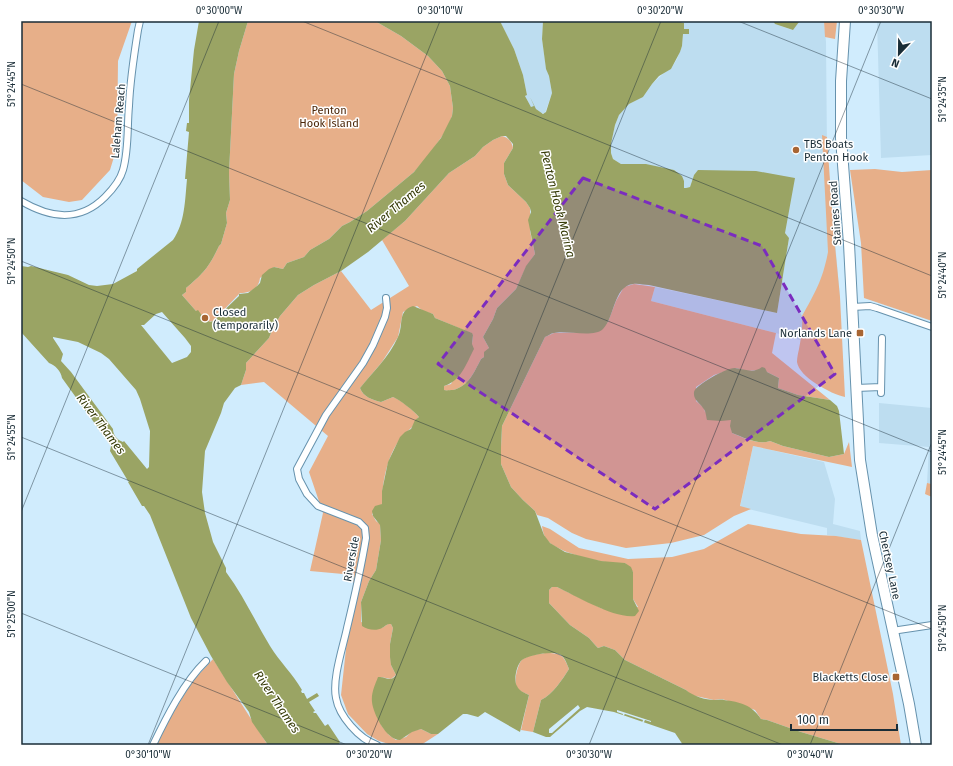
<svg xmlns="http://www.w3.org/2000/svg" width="953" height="766" viewBox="0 0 953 766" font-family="'Fira Sans',sans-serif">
<rect width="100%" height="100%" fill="#d0ecfd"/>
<path fill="#bdddf0" d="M500,21H543L542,39L546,68L549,76L552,93L545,113H540L536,109L531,107L525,96L527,95L523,75L514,49Z
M676,21H773L775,24L792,30L799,21H824L826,42L827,152L840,297L800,340L776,333L651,301L655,287L777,313L789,238L785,233L756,171L694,175L690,187L686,188H684V181L646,164H621L613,159L611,153V144L615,125L619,115L629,104L643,97L652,84L665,72L671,69L677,59L682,46L683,34L689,29H684V23Z
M877,21H932V155L881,158Z
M879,403L932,408V484L927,483L929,447L879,443Z
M753,446L824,462L835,499L833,524L860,531L861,540L827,535V528L740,507Z"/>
<path fill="#e7af89" d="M21,21H132L118,61L117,147L110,170L82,200L69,202L43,197L21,180Z
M248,21H375L401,36L428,56L442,71L450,86L453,108L452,116L447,129L429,155L414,172L367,211L350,222L342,226L329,239L310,250L304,257L287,263L283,269L274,267L260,278C259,289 249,293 240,293L213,321L209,322L196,311L182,295L186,292V288C204,273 209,267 219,246L221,244L227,223L226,213L230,200L229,172L234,74L239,51Z
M824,21H837L835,39L825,37Z
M822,135L827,137L833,225L840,297L845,397C831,394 799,377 797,362C797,358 798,353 799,349C801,338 803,327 802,316C815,293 823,279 828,252Z
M502,136C508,137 512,142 513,148L504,163V174L508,185L526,202L530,208V231L535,254L526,267L516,289L497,308L493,319L483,337L489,348L484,357L481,359C474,372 469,386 453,390C449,391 447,391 443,390L444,386L451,384L472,344L473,335L471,333L435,318L433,314L423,311L417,306L403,312L398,337L382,362L360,388C363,397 373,400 381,402L393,397C401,400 414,411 419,417C414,421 414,426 410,429C389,445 382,479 382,504L372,514L376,521L380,524L381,540L376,570L369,581L361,602V622L382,628L388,624H391L393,628L390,644L391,665L396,675L391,679L381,677V725L389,735L396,740L406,737L412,731L421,729L431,734H438L421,745H392L379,741L367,734L348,714L341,695L354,575L310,571L323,513L309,472L328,436L264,382L241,385L246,370V363L269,338L272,330L280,316L298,295L314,285L341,271L371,310L409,286L382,240L405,221L449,173L475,156L483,147L493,140Z
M875,169L902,172L932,170V321L864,298L861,243L850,170Z
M634,284L655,287L651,301L776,333L772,353L830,400L798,395L778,388L779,378L767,372L759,370L747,371L736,368L714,375L696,387V401L704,408L705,412L731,420L732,433C744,438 758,445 770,441L783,446L829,457L844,454L849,442L852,467L753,446L740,506L751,509L734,516L704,535L671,543L626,548L586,539L572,533L548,518L537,515L535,511L523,500L511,487L501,464V447L502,426L545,337L554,333L593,332L608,322L616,301L624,287Z
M927,483L932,484V497L925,494Z
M748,524L801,534L836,536L861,540L893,694L901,745H842L841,744L801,732L767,720L761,719L755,710L722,699L714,700L691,695L686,690L625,660L615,650L604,646L598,648L596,646L589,638L570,625L549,603V590L552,587H557L603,609L638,607L633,599V572L625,563C607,565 563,554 550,543C545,539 543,533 542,526L550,529L579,548L628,559L672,557L704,549Z
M545,653C561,653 563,654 569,669C562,680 553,694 541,700L533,732L521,730L529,695C525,693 518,691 516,686C514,680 518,662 523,659C529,655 539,654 545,653Z
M213,659L267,744L266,745H156L165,726L192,682Z"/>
<path fill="#9aa464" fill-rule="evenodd" d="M199,21H248L239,51L234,74L229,172L230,200L226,213L227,223L221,244L219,246C209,267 204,273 186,288V292L182,295L196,311L198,310L203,317L210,322L213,321L239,296V294L248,293L257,286L260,283L262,275L269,269L274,267L283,269L287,263L304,257L310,250L329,239L342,226L350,222L367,211L414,172L441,138L452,116L453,108L450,86L442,71L428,56L401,36L375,21H500L514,49L523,75L527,95L525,96L531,107L534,106L530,97L536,109L543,114L546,112L552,93L549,76L546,69L542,39L543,21H676L684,23V29H689V34H683L682,46L680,52L671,69L659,76L652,84L643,97L629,104L619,115L615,125L611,144V153L613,159L621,164H646L674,170L682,176L684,181V188H686L690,187L694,175L698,170L756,171L795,178L785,233L789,238L777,313L649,285C644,285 638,283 633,284C613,287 615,317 603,329C594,338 566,330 554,333C551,333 548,336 545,337L502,426L501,447V464L511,487L523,500L535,511L544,535L550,543L565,552L601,561L625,563L631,567L633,572V599L639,611L635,616C615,619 576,596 557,587H552L549,590V603L570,625L589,638L596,646L598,648L604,646L615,650L625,660L686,690C693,696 705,700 715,700C718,700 721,699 724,700C740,702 752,705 761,719L767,720L801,732L841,744L842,745H683L675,733L614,712L587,707L580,711L550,737H546L533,732L541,700C553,694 562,680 569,669C567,664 565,658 561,655C555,650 528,655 522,660C517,664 513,680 517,686C519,691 525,693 529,695L520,732L485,712L478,717L467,714H463L438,734H431L421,729L412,732L400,740C386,740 373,713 372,702C371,693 375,685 378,677C385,676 391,683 396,675L391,665L390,657V644L393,628L391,624C386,624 386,626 382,628C377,631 367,630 362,626L361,602L369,581L376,570L381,540L380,525L373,516L372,511L375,506L382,504V491L388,462L400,437L405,432L411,429L415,420L419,417C414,411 400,400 393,397L381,402C373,400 363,397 360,388C373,372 389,357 398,337C404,325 397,311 413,306L433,314L435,318L472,333L473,335L472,344L474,349C466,364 461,381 444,386V390C447,391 449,390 453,390C469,386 474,372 481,359L484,357V352L489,348L483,337L493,319L497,308L516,289L526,266L535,254L528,220L531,212L530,208L526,202L508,185L504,174V163L513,148V144L506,136H502L493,140L483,147L475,156L449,173L405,221L368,252L341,271L314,285L298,295L280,316L272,330L269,338L246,363V370L241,385L235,388L224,403L221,413L205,451L202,492L205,513L213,542L226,568V572C243,595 255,621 270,646C279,661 293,674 302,690L301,691L302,693H304L307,699L317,693L319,696L309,702L315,711L313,712L314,713H316L325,726L328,724L340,742L338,745H268L252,722L249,712L227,682L211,656L191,618L150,515L144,506H142L128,482L130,480L128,481L110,451L111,446L62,378C61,371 55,365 49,363L21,332V266L28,267L31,266L68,275L89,285L97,286L113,284L137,271V269L173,240C185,223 185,200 187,179H185L189,132L186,131L187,123H189V100L194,50ZM162,312L185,338L191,346V352L187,357L172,363L141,325H144L156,314ZM53,337L78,342L101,353L109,359L136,390L140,399L150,431L149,467L147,469L124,441L123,442C117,440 113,435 113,429L71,372L61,361L63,354L59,347L57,348L59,347L53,338Z
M773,21H799V22L793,30L775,24Z
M762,367L765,368L767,372L779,378L778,388L798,395L830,400L837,406L839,411L844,454L829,457L783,446L770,441C758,445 745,438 732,433L730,426L731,420L721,421L707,420C706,416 706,411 703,408C700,403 693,400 694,392C695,385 728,367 735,368C745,369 753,374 762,367Z"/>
<path fill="#d0ecfd" d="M578,705L580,708L552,733H549V729Z
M617,710L651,721V722L645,720L643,724L642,723L643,720L625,714L622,717L623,714L617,712Z"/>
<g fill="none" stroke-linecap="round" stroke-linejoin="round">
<defs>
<path id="minor" d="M21,201C50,218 79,223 105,197C113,189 120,181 123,170C129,149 127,127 129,106C130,81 134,55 138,30L140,21
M852,307L870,306L877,308L932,327
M856,388L881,387
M881,393L882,338
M892,631L932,625
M153,745C166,718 184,682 206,661
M377,745C359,739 339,716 336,698C332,679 343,647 347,628C354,599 361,568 366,538L365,528L359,522L318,506L307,494L299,479L297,469L326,415L363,363L373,345L385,317L387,308L386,298"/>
<path id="primary" d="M845,21L841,81V138L849,244L860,460L872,535L909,704L916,745"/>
</defs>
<use href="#minor" stroke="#6692ad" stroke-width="8"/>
<use href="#primary" stroke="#6692ad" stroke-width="12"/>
<use href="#minor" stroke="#fff" stroke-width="6"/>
<use href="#primary" stroke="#fff" stroke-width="10"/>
</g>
<path fill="#7b2cbf" fill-opacity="0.2" stroke="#7b2cbf" stroke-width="3" stroke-dasharray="8 5" stroke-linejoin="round" d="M583,178L762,246L835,374L655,509L438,364Z"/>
<path fill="none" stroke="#1a2d37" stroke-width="1" stroke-opacity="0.45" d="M302,21L932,276M738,21L932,99M21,84L932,452M21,261L932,629M21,437L783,745M21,512L219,21M21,613L347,745M148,745L440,21M368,745L661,21M589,745L881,21M810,745L932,442"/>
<g fill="#a86533" stroke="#fff" stroke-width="1.5">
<circle cx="796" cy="150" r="4"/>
<circle cx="205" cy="318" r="4"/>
<rect x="856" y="329" width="8" height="8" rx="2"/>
<rect x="892" y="673" width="8" height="8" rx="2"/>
</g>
<g text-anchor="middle" stroke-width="3" stroke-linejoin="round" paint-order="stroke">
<g font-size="11" fill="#4b2506" stroke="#fff">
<text x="329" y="114">Penton<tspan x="329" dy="13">Hook Island</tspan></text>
</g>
<g font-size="11" fill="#1a2d37" stroke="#fff">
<text transform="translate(118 121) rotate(-85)" y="4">Laleham Reach</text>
<text transform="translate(835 213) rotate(-94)" y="4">Staines Road</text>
<text transform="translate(351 559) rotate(-80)" y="4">Riverside</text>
<text transform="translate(890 565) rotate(78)" y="4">Chertsey Lane</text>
</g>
<g font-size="11" fill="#1a2d37" stroke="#fff" text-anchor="start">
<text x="804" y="148">TBS Boats<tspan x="804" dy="13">Penton Hook</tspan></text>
<text x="213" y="316">Closed<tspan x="213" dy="13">(temporarily)</tspan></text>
<text x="852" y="337" text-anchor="end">Norlands Lane</text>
<text x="888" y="681" text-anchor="end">Blacketts Close</text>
</g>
<g font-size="12" font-style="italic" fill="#353a06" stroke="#fff">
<text transform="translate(558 204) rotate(76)" y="4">Penton Hook Marina</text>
<text transform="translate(396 207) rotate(-40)" y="4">River Thames</text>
<text transform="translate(101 424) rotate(53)" y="4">River Thames</text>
<text transform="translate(277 702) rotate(56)" y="4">River Thames</text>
</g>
</g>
<rect width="953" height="766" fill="none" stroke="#ffffff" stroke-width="44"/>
<g transform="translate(899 54) rotate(202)" stroke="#ffffff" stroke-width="3" paint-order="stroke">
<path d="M0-3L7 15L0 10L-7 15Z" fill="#1a2d37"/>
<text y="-6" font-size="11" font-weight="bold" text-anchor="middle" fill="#1a2d37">N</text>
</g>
<path d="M791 724v6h106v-6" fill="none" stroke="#1a2d37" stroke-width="2"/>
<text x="797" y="724" font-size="12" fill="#1a2d37" stroke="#ffffff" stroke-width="3" paint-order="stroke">100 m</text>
<rect x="22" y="22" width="909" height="722" fill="none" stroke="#1a2d37" stroke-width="1.5"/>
<g font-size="10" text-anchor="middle" fill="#1a2d37">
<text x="219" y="14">0°30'00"W</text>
<text x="440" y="14">0°30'10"W</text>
<text x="660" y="14">0°30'20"W</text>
<text x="881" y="14">0°30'30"W</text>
<text transform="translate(11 84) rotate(-90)" y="4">51°24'45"N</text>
<text transform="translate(942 99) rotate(-90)" y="4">51°24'35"N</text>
<text transform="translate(11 261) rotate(-90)" y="4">51°24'50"N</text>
<text transform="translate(942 275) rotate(-90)" y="4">51°24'40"N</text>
<text transform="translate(11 437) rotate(-90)" y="4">51°24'55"N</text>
<text transform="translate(942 452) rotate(-90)" y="4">51°24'45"N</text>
<text transform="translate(11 614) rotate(-90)" y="4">51°25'00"N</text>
<text transform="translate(942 628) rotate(-90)" y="4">51°24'50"N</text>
<text x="148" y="758">0°30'10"W</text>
<text x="369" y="758">0°30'20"W</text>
<text x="589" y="758">0°30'30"W</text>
<text x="810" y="758">0°30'40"W</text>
</g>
</svg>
